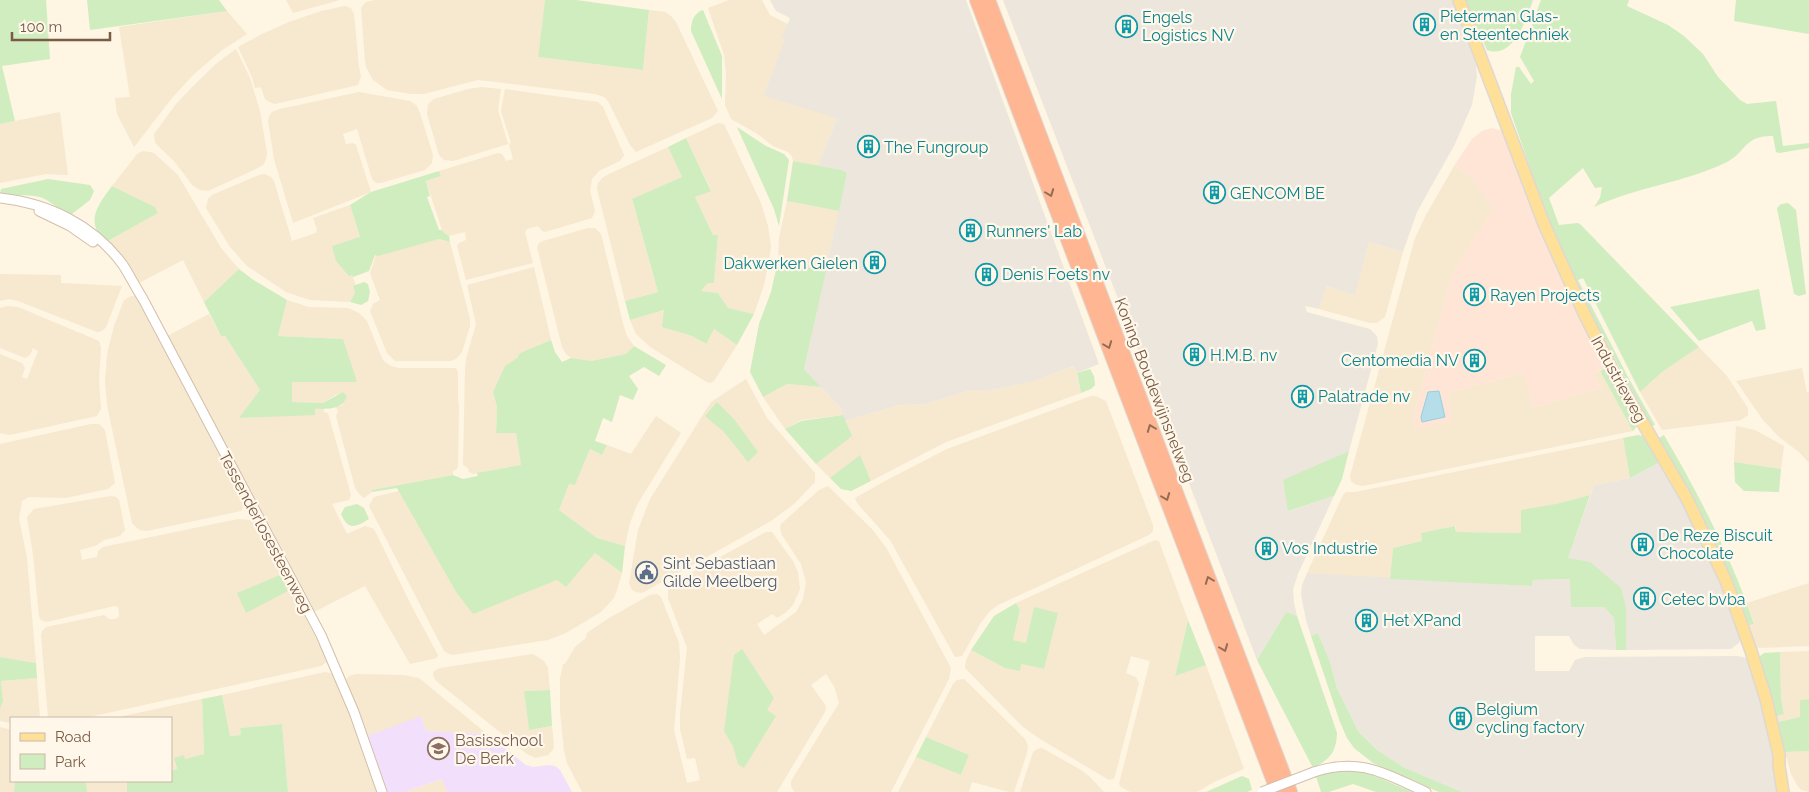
<svg xmlns="http://www.w3.org/2000/svg" width="1809" height="792" viewBox="0 0 1809 792" font-family="Raleway,sans-serif">
<rect width="100%" height="100%" fill="#fef5e2"/>
<path fill="#f7e8d0" d="M286,0H340L293,13Z
M375,0H545L538,57L643,70L649,10L665,12L671,16L676,22L718,111L712,118L636,152L630,145L608,101L604,97L595,94L478,80L424,94H411L387,90L373,80L366,67L365,61L361,8L366,2Z
M729,0H762L770,15L788,24L783,38L785,39L837,118L818,166L793,161L792,156L788,152L773,146L756,133L731,119L725,105L726,74L724,55L708,8Z
M345,6L351,8L354,14L359,67L361,76L358,85L275,104L269,102L265,99L261,87L255,88L252,77L238,47L262,34L289,22L321,11Z
M227,11L247,34L221,51L194,74L172,98L134,147L117,114L115,98L130,97L119,27Z
M236,49L250,78L260,111L267,153L266,159L264,164L258,168L208,191L200,190L193,186L174,161L158,146L155,142L154,134L176,104L194,85L217,63Z
M482,87L501,89L498,110L508,144L453,161L444,160L439,155L427,114L428,104L434,99L468,89Z
M505,89L598,102L603,107L624,155L620,161L599,171L592,179L590,191L595,211L592,218L545,232L542,231L538,226L527,229L525,232L533,263L466,280L457,246L459,243L466,240L465,232L449,236L443,233L426,181L441,176L439,171L498,153L502,154L506,161L513,159L509,144L511,143L501,111Z
M359,92L410,101L417,106L420,113L433,155L432,163L425,170L381,183H376L372,179L357,129L343,134L346,144L353,143L356,145L371,192L293,223L274,159L268,121L269,116L272,112L280,109Z
M60,112L68,175L46,174L0,183V124Z
M718,123L724,124L761,203L768,226L771,246L769,261L764,285L754,314L728,308L718,293L701,291L708,283L714,282L718,235H713L695,197L711,190L686,138Z
M668,147L682,177L632,200L658,292L625,301L597,189L598,183L602,178L609,174Z
M144,151L154,153L178,175L221,248L239,269L204,302L183,260L139,283L127,266L106,242L158,213L155,207L112,186L138,153Z
M1454,166L1470,175L1494,209L1457,264L1450,281L1413,418L1415,429L1448,393L1524,373L1533,408L1601,388L1594,373L1600,371L1633,431L1363,486L1356,485L1351,481L1350,476L1415,238L1426,215Z
M265,174L271,177L274,181L292,241L316,233L317,229L313,218L350,205L360,238L332,246L352,275L356,285L353,286L355,293L350,302L310,300L286,292L247,266L230,247L206,208L208,199L212,195L259,175Z
M787,201L839,211L826,271L778,261L779,238Z
M588,228H595L601,234L624,327L627,336L634,346L627,354L591,361L571,358L566,354L562,347L537,247L539,243L543,241Z
M439,239L450,242L470,319V326L462,352L456,359L450,361H395L387,353L370,311L373,304L380,300L370,273L376,255Z
M1369,242L1403,252L1385,317L1377,323H1370L1319,309L1325,286L1355,294Z
M534,267L551,340L520,353L517,358L506,366L493,392L497,407L496,433H516L521,465L473,474L469,472L468,468L463,465L465,371L466,359L476,324L467,285Z
M0,274L61,275V283L122,286L106,327L102,331L97,332L18,301L9,299L0,301Z
M131,296H135L246,503L241,511L147,531L139,530L132,523L107,405L105,382L107,354L114,326L124,300Z
M287,300L309,307L348,308L359,313L367,321L381,356L384,361L391,366L399,368H456L458,373V398L459,407L458,465L457,469L453,471V475L372,490V492L364,498L359,494L355,488L336,416L338,411L336,407L343,405L337,394L323,403L292,402V381L343,339L278,336Z
M7,306L18,307L99,341L101,348L99,379L101,409L97,416L10,435L0,433V354L22,363L25,368L22,377L27,379L38,351L33,348L30,355L25,358L0,348V308Z
M665,310L663,327L692,336L705,344L714,329L737,345L714,381L710,383L705,381L650,347L636,334L630,320Z
M209,314L221,336H225L260,390L240,418L315,414L314,409L324,408V412L328,413L351,495L349,500L332,504L347,534L365,526L374,529L412,607L438,655L437,658L410,664L365,586L314,612L167,336Z
M1699,347L1727,376L1748,408V415L1741,420L1734,421L1662,430L1640,392L1662,372Z
M1075,366L1081,393L946,442L871,481L860,456L830,478L816,464L851,436L845,421L899,405L925,404L971,390L987,391L1031,382Z
M1802,368L1807,393L1809,392V463L1799,452L1779,437L1763,420L1736,381Z
M746,379L767,418L815,473V482L794,504L771,521L642,593L636,592L632,590L629,583L638,530L650,499L711,402Z
M787,384L821,387L840,407L843,415L801,420L785,429L763,397Z
M1091,396H1096L1106,401L1153,525V531L1149,535L998,605L989,612L980,624L962,656L955,657L890,540L857,503L855,498L885,481L947,449Z
M656,416L681,433L637,505L630,523L625,546L597,538L559,510L569,484L575,485L590,449L602,455L607,445L631,454Z
M91,424H99L105,430L115,483L108,489L65,498L29,497L22,501L19,518L27,558L36,663L0,657V444Z
M1736,426L1755,430L1784,446L1781,469L1734,462Z
M1623,438L1630,478L1594,485L1590,495L1556,504L1522,533L1456,532V526L1421,533L1422,541L1393,548L1390,579L1307,573L1343,495L1346,492H1355Z
M828,486L872,529L887,549L951,668L949,679L891,792H795L793,790L791,786V781L839,703L834,686L826,674L811,685L826,706L825,712L777,792H582L567,763L564,751L560,711V679L563,664H565L575,647L586,638L587,633L609,618L650,595L657,594L661,597L679,643L680,658L674,730L687,783L700,780L695,758L687,759L680,729V714L687,648L668,598V589L671,584L766,532H772L793,561L798,572L800,589L793,605L785,613L777,618L772,614L757,624L764,635L796,612L803,599L806,582L801,564L782,535L780,528L781,524L819,490Z
M399,491L456,592L473,613L557,580L566,587L595,553L622,573L617,590L614,598L601,612L566,633L548,640L453,655L449,654L444,651L369,506L374,497Z
M110,496L116,497L119,500L125,530L120,536L104,540L95,546L80,550L82,560L97,557L98,551L103,547L238,519L250,520L257,525L328,661L321,666L85,718H48L41,636L42,631L46,627L104,615L109,619H115L119,617V613L118,607L114,606L47,622L41,620L39,616L33,555L27,517L34,509Z
M1155,540L1159,541L1188,620L1175,675L1206,665L1244,769L1214,782L1197,792H1130L1121,787L1119,784L1150,661L1131,656L1126,673L1136,677L1139,683L1115,776L1113,779L1109,780L1040,739L1023,727L965,668L966,660L971,650L1005,668L1021,664L1044,669L1034,607L1026,644L1013,640L1020,610L1016,603Z
M1809,583V646L1759,648L1755,646L1749,625L1754,623L1747,603Z
M1809,651V699L1800,700V717L1778,722L1776,716L1784,713L1781,699L1780,652Z
M533,654L544,661L548,668L550,690L524,691L529,730L552,726L554,745L553,750L548,755L535,758L527,754L435,680L433,674L434,671L440,668Z
M325,672L334,674L351,718L377,792H288L282,724L240,728L241,735L230,736L222,695Z
M356,674L403,675L419,678L487,734L426,731L421,717L367,736L346,680L349,676Z
M37,678L40,718H11V723L0,721V709L3,701L1,681Z
M964,679L1025,739L1028,746L1027,753L1014,792H1009L972,782L969,792H898L916,757L961,775L969,755L926,737L953,684L957,680Z
M202,699L204,754L185,759L174,758L177,770L171,771V718H114Z
M0,727L11,730V781H15L14,792H0Z
M1042,748L1081,770L1090,777L1104,792H1020L1033,752L1037,749Z
M1809,751V792L1801,790L1797,785L1791,774L1785,752Z
M443,779L447,792H405Z
M86,781H127V792H87Z"/>
<path fill="#ffe5d5" d="M1492,128L1502,131L1567,290L1606,368L1594,373L1601,388L1533,408L1524,373L1448,393L1453,422L1415,429L1413,418L1450,281L1457,264L1493,209L1470,175L1454,166L1472,139L1482,131Z"/>
<path fill="#ede6dd" d="M770,0H966L1099,364L1077,373L1074,366L1031,382L987,391L971,390L925,404L899,405L845,421L840,407L804,369L847,173L842,170L818,166L837,118L764,96L785,39L782,38L790,18L776,11Z
M1003,0H1453L1476,65L1477,76L1472,105L1455,144L1417,212L1403,252L1369,242L1355,295L1326,286L1319,309L1305,306L1307,312L1370,329L1377,336L1378,344L1349,451L1283,481L1289,511L1334,496L1298,574L1293,590L1294,603L1297,616L1286,612L1257,660Z
M1660,462L1703,542L1741,637L1739,643L1731,649L1626,650V608L1568,558L1594,485L1630,478Z
M1307,573L1532,586L1533,580L1571,579V607H1604L1614,618L1616,650L1580,649L1574,645L1569,636H1535V671H1569L1575,660L1585,657L1738,656L1746,658L1749,661L1763,711L1774,764L1776,792H1462L1405,768L1377,750L1358,731L1337,688L1330,662L1318,633L1311,636L1306,620L1301,595L1302,585Z"/>
<path fill="#f2dffb" d="M421,716L426,731L487,734L526,765L533,767L549,765L555,766L560,770L572,792H447L442,779L405,792H387L367,736Z"/>
<path fill="#cfedbf" d="M0,0H46L50,59L2,66L15,121L0,124Z
M87,0H219L227,11L90,30Z
M545,0H576L649,10L643,70L538,57Z
M1465,0H1533C1526,19 1514,60 1487,50Z
M1541,0H1629L1627,6L1668,25L1684,36L1703,54L1718,77L1740,100L1747,104L1776,101L1783,146L1809,143V148L1779,153L1776,152L1773,136C1744,135 1746,153 1725,163C1683,183 1636,187 1594,207L1600,198L1602,187L1595,188L1583,168L1549,198L1559,225L1578,223L1581,225L1699,347L1662,372L1640,392L1583,278L1578,280L1628,377L1655,425L1651,426L1587,307L1545,211L1511,113V94L1516,67H1519L1531,84L1534,81L1520,57Z
M1736,0H1809V34L1734,21Z
M703,10L722,56V99L691,31C691,21 694,13 703,10Z
M737,127L766,146L784,154L789,160L779,226L774,209Z
M686,138L711,191L695,197L713,235H718L714,283H708L701,291L718,293L728,308L754,314L737,345L714,329L706,344L692,336L662,327L664,310L630,320L625,301L658,292L632,199L682,177L668,147Z
M793,161L842,170L847,173L839,211L787,201Z
M439,171L441,176L426,181L430,196L427,197L439,230H442L444,233L449,236L450,242L439,239L378,256L375,255L369,271L353,277L352,275L349,276L336,261L332,246L360,237L350,205L371,192Z
M48,179L90,185L94,191L90,200L72,214C59,212 52,201 40,197C32,195 10,195 0,194L1,189Z
M112,186L155,207L158,213L106,242C84,222 98,205 112,186Z
M1788,203L1796,210L1806,294L1799,296L1794,294L1777,208L1781,204Z
M778,261L826,271L804,369L821,387L787,384L763,397L750,372L759,324L771,292Z
M239,269L252,279L287,300L278,336L343,339L357,382H292V402L323,403L343,392L347,396C342,411 327,408 315,409V415L239,418L260,390L225,336H221L204,302Z
M364,282L368,284L370,292L368,301L361,305L350,302L355,293L353,286Z
M1759,289L1766,329L1756,331L1752,321L1699,341L1670,307Z
M551,340L555,352L562,362L571,358L591,361L626,354L634,346L666,365L659,376L644,367L629,376L638,389L633,400L620,395L612,422L603,418L595,441L607,445L602,455L590,449L575,485L569,484L559,510L597,538L625,546L622,573L595,553L566,587L557,580L473,614L456,592L397,488L372,492V490L453,475L463,479L478,476L477,473L521,465L516,433H496L497,407L493,392L505,366L517,358L520,353Z
M1606,368L1636,422L1637,426L1633,431L1600,371Z
M1090,369L1094,376L1095,385L1091,389L1081,393L1077,373Z
M717,402L734,419L758,452L748,462L724,432L705,416Z
M843,415L852,436L816,464L785,429L801,421Z
M1638,435L1643,436L1646,439L1660,462L1630,478L1623,438Z
M1664,435C1699,495 1732,558 1754,624L1749,625L1725,565L1702,517L1659,438Z
M1349,451L1342,479L1334,496L1288,511L1283,480Z
M860,455L871,481L851,491L841,489L830,478Z
M1734,462L1781,469L1779,492L1744,491L1735,482Z
M1590,495L1568,558L1590,562L1621,588L1626,608V650H1616L1614,618L1604,607H1571L1570,579L1533,580L1532,586L1390,579L1393,548L1422,541L1421,533L1455,526L1456,532L1521,533V510L1556,504Z
M357,504L364,508L369,519C356,527 348,531 341,514L345,507Z
M280,575L288,591L246,613L237,593Z
M1016,603L1020,610L1013,640L1026,643L1034,607L1058,613L1044,669L1021,664L1020,671L1005,668L971,650L994,616Z
M1286,612L1297,616L1337,733C1336,753 1330,759 1313,768L1257,660Z
M1188,620L1206,665L1175,676Z
M1318,633L1330,662L1337,688L1358,731L1377,750L1405,768L1462,792H1439L1373,763L1354,748L1347,738L1340,722L1311,636Z
M742,649L774,698L767,710L776,716L744,768L738,764L733,746L724,731L734,655Z
M1780,652L1781,699L1784,714L1776,716L1759,657L1764,653Z
M0,657L36,663L37,678L1,681L3,701L0,709Z
M550,690L552,726L529,730L524,691Z
M222,695L230,736L241,735L240,728L282,724L288,792H127V781H171V771L177,769L174,758L184,755L185,759L204,754L202,699Z
M1809,699V751L1785,752L1778,722L1800,717V700Z
M926,737L969,755L961,775L916,757Z
M1341,770L1368,773L1412,792H1376L1353,784L1329,792H1321L1316,776Z
M1242,776L1249,779L1252,790L1247,792H1206Z
M15,781H86L87,792H14Z"/>
<path fill="#b5deea" stroke="#9acedd" d="M1439,391L1445,417L1422,422L1421,417L1428,392Z"/>
<g fill="none" stroke-linecap="round" stroke-linejoin="round">
<defs>
<path id="minor" d="M0,198C48,203 94,225 123,265C130,276 136,288 143,299L321,635L354,712L382,792
M39,211L70,226L93,242
M1314,772C1361,757 1385,774 1426,792"/>
<path id="major" d="M1459,0L1544,224L1583,311L1615,375L1687,499L1726,581L1751,651L1766,699L1779,755V766L1783,792"/>
<path id="highway" d="M977,0L1278,792
M988,0L1290,792"/>
</defs>
<use href="#minor" stroke="#d3bfaa" stroke-width="11"/>
<use href="#major" stroke="#dfd8d3" stroke-width="14"/>
<use href="#highway" stroke="#dfd8d3" stroke-width="16"/>
<use href="#minor" stroke="#fff" stroke-width="9"/>
<use href="#major" stroke="#ffe098" stroke-width="11"/>
<use href="#highway" stroke="#feb693" stroke-width="14"/>
<defs>
<path id="minor-bridge" d="M1262,792L1314,772"/>
</defs>
<use href="#minor-bridge" stroke="#d3bfaa" stroke-width="11" stroke-linecap="butt"/>
<use href="#minor-bridge" stroke="#fff" stroke-width="9"/>
</g>
<defs><path id="oneway-chevron" d="M-2-3.5L2.5 0L-2 3.5" fill="none" stroke-width="1.6" stroke-linecap="round" stroke-linejoin="round" transform="scale(1.25)"/></defs>
<g stroke="#946d55">
<use href="#oneway-chevron" transform="translate(1050 193) rotate(69)"/>
<use href="#oneway-chevron" transform="translate(1108 345) rotate(69)"/>
<use href="#oneway-chevron" transform="translate(1151 428) rotate(-111)"/>
<use href="#oneway-chevron" transform="translate(1166 497) rotate(69)"/>
<use href="#oneway-chevron" transform="translate(1209 580) rotate(-111)"/>
<use href="#oneway-chevron" transform="translate(1224 648) rotate(69)"/>
</g>
<defs>
<symbol id="building-ring" viewBox="-11 -11 22 22"><circle r="9.5" fill="#fff8ea" stroke="#0f9aa8" stroke-width="1.5"/><path d="M-4-6H4V6H1V3H-1V6H-4ZM-2.5-4.3h1.7v1.8h-1.7ZM.8-4.3h1.7v1.8H.8ZM-2.5-1h1.7V.8h-1.7ZM.8-1h1.7V.8H.8Z" fill="#0f9aa8"/></symbol>
<symbol id="civic-ring" viewBox="-11 -11 22 22"><circle r="9.5" fill="#fff8ea" stroke="#5c6f8a" stroke-width="1.5"/><path d="M-.6-6.5H3V-4.5H.6V-3L4-1V1h2V6H-6V1h2V-1L-.6-3ZM-1.2 2.5V6h2.4V2.5Z" fill="#5c6f8a"/></symbol>
<symbol id="school-ring" viewBox="-11 -11 22 22"><circle r="9.5" fill="#fff8ea" stroke="#8d6e63" stroke-width="1.5"/><path d="M0-5L7-2L0 1L-7-2ZM-4 1L0 2.5L4 1V4Q0 6-4 4Z" fill="#8d6e63"/></symbol>
</defs>
<g fill-rule="evenodd">
<use href="#building-ring" x="1412" y="12" width="25" height="25"/>
<use href="#building-ring" x="1114" y="14" width="25" height="25"/>
<use href="#building-ring" x="856" y="134" width="25" height="25"/>
<use href="#building-ring" x="1202" y="180" width="25" height="25"/>
<use href="#building-ring" x="958" y="218" width="25" height="25"/>
<use href="#building-ring" x="862" y="250" width="25" height="25"/>
<use href="#building-ring" x="974" y="262" width="25" height="25"/>
<use href="#building-ring" x="1462" y="282" width="25" height="25"/>
<use href="#building-ring" x="1182" y="342" width="25" height="25"/>
<use href="#building-ring" x="1462" y="348" width="25" height="25"/>
<use href="#building-ring" x="1290" y="384" width="25" height="25"/>
<use href="#building-ring" x="1630" y="532" width="25" height="25"/>
<use href="#building-ring" x="1254" y="536" width="25" height="25"/>
<use href="#civic-ring" x="634" y="560" width="25" height="25"/>
<use href="#building-ring" x="1632" y="586" width="25" height="25"/>
<use href="#building-ring" x="1354" y="608" width="25" height="25"/>
<use href="#building-ring" x="1448" y="706" width="25" height="25"/>
<use href="#school-ring" x="426" y="736" width="25" height="25"/>
</g>
<g text-anchor="middle" stroke-width="4.5" stroke-linejoin="round" paint-order="stroke">
<g font-size="16" fill="#0d838f" stroke="#fff8ea" text-anchor="start">
<text x="1440" y="22">Pieterman Glas-<tspan x="1440" dy="18">en Steentechniek</tspan></text>
<text x="1142" y="23">Engels<tspan x="1142" dy="18">Logistics NV</tspan></text>
<text x="884" y="153">The Fungroup</text>
<text x="1230" y="199">GENCOM BE</text>
<text x="986" y="237">Runners' Lab</text>
<text x="858" y="269" text-anchor="end">Dakwerken Gielen</text>
<text x="1002" y="280">Denis Foets nv</text>
<text x="1490" y="301">Rayen Projects</text>
<text x="1210" y="361">H.M.B. nv</text>
<text x="1459" y="366" text-anchor="end">Centomedia NV</text>
<text x="1318" y="402">Palatrade nv</text>
<text x="1658" y="541">De Reze Biscuit<tspan x="1658" dy="18">Chocolate</tspan></text>
<text x="1282" y="554">Vos Industrie</text>
<text x="1661" y="605">Cetec bvba</text>
<text x="1383" y="626">Het XPand</text>
<text x="1476" y="715">Belgium<tspan x="1476" dy="18">cycling factory</tspan></text>
</g>
<g font-size="16" fill="#795b46" stroke="#fff8ea">
<text transform="translate(1619 379) rotate(61)" y="6">Industrieweg</text>
<text transform="translate(1155 390) rotate(69)" y="6">Koning Boudewijnsnelweg</text>
<text transform="translate(266 532) rotate(62)" y="6">Tessenderlosesteenweg</text>
</g>
<g font-size="16" fill="#4e5e75" stroke="#fff8ea" text-anchor="start">
<text x="663" y="569">Sint Sebastiaan<tspan x="663" dy="18">Gilde Meelberg</tspan></text>
</g>
<g font-size="16" fill="#785e54" stroke="#fff8ea" text-anchor="start">
<text x="455" y="746">Basisschool<tspan x="455" dy="18">De Berk</tspan></text>
</g>
</g>
<rect x="10" y="717" width="162" height="65" fill="#fff8ea" stroke="#c9b9a8"/>
<rect x="20" y="733" width="25" height="8" fill="#ffe098" stroke="#c9b9a8"/>
<text x="55" y="742" font-size="15" fill="#795b46">Road</text>
<rect x="20" y="754" width="25" height="15" fill="#cfedbf" stroke="#c9b9a8"/>
<text x="55" y="767" font-size="15" fill="#795b46">Park</text>
<path d="M12 32v8h98v-8" fill="none" stroke="#795b46" stroke-width="2.5"/>
<text x="20" y="32" font-size="15" fill="#795b46" stroke="#fff8ea" stroke-width="4" paint-order="stroke">100 m</text>
</svg>
